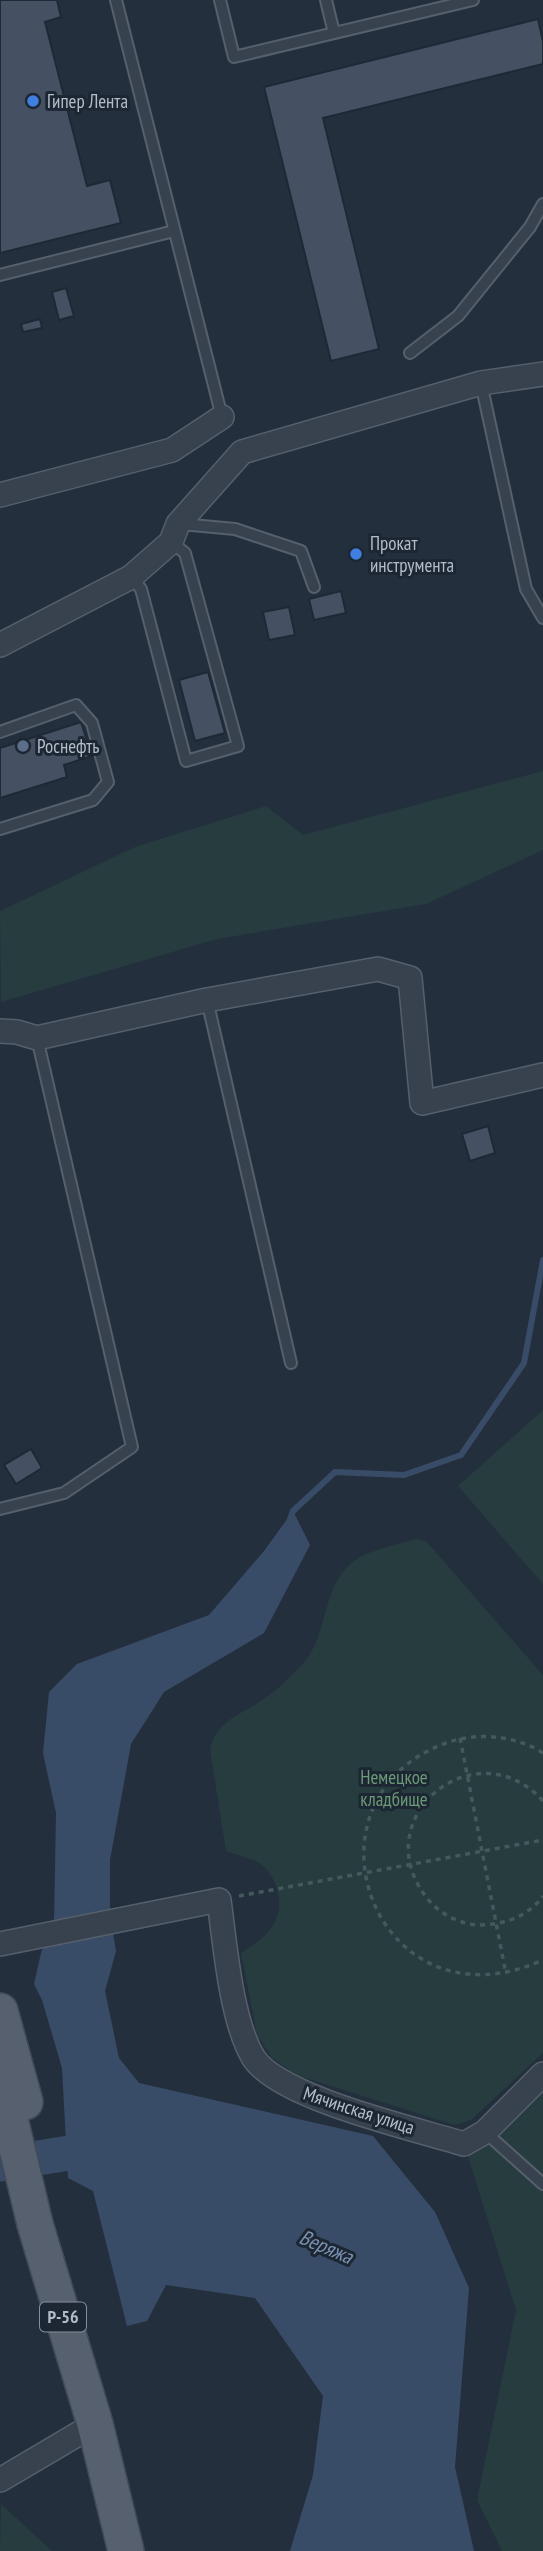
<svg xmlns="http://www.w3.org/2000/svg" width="543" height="2551" viewBox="0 0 543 2551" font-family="'PT Sans Narrow',sans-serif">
<rect width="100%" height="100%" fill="#242f3e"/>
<path fill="#263c3f" d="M543,771V850L426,904L217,939L1,1002L0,911L135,847L266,806L303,835Z
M543,1410V1584L458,1486Z
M416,1539L426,1541L543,1675V2053L471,2120L455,2125L296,2075L272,2058L257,2035L241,1953C265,1938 284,1922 278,1893C276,1882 270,1872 262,1865C253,1858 236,1855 226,1851L210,1750C215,1721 241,1715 262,1700C275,1692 288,1679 299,1668C333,1636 317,1578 364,1555C380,1548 399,1544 416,1539Z
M543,2074V2551H502L477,2500L516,2310L464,2144Z
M1,2504L52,2551H0Z"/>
<path fill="#394c67" d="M293,1511L310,1545L264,1633L164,1692L131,1744L110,1860V1915L116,1951L105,1991L119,2058L139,2083L373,2136L435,2212L469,2288L455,2467L474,2551H290L313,2475L323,2396L255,2298L166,2285L147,2321L127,2326L93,2191L68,2178L62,2068L42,2000L34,1984L41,1953L54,1924L56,1813L43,1753L49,1692L77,1664L209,1615L264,1551Z"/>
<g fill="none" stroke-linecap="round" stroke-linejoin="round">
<path stroke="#394c67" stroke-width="6" d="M290,1519L293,1511L335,1472L404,1475L461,1455L524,1363L543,1260"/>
<path stroke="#394c67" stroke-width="35" d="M0,2164L101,2148L114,2154"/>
</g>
<path fill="#455162" stroke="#1f2835" stroke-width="2" d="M0,0H57L61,17L45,22L87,186L110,180L121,223L0,253Z
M538,19L543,42V64L323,118L379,349L331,361L264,87Z
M66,288L74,316L59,320L52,292Z
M40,319L42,328L23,332L21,324Z
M341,591L346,613L314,620L309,599Z
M289,607L295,635L269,640L263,612Z
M208,672L225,733L195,741L179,680Z
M81,722L92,756L64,765L67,777L0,798V748Z
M488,1126L495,1153L470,1161L462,1134Z
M31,1449L42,1468L16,1484L4,1465Z"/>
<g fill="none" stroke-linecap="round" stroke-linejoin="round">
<defs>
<path id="service" d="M116,0L222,417
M220,0L234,57L473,0
M326,0L334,33
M0,275L174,231
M410,353L458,316L530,227L543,204
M481,383L526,589L543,618
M181,524L235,529L301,551L314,587
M131,577L141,589L186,761L238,746L185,553L171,542
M0,732L76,705L92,723L108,782L93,800L0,829
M207,1000L291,1363
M0,1509L64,1493L132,1447L37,1038
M485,2132L543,2184"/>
<path id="minor" d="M0,495L172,450L222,417
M0,645L131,577L171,542L178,524L242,452L481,383L543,374
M0,1031L17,1032L37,1038L207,1000L378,969L410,978L422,1103L543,1075
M0,1944L219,1900C225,1944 231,2020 253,2057C278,2098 416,2129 464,2144L485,2132L543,2074
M0,2480L95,2424"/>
<path id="primary" d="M0,2011L25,2102
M0,2077L35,2224L95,2424L126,2551"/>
</defs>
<use href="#service" stroke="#565f6c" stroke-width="14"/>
<use href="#minor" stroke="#565f6c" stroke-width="26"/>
<use href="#primary" stroke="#414a57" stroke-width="38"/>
<path stroke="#44595c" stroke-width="3.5" stroke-dasharray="5 5" stroke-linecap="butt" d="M460,1738L506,1974
M543,1753C515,1735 477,1732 446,1743C290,1800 375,2035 543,1960
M543,1801C475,1726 364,1819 427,1898C438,1913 459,1924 478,1925C503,1925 528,1917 543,1896
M239,1896L543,1840"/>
<use href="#service" stroke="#38414e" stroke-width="10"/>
<use href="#minor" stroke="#38414e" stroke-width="23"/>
<use href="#primary" stroke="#56606e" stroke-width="35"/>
</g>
<g fill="#3f7fe0" stroke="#1d2633" stroke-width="2.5">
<circle cx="33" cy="101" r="7"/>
<circle cx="356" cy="554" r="7"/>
</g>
<circle fill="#5c6f8a" stroke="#1d2633" stroke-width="2.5" cx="23" cy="746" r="7"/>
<g text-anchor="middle" stroke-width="6" stroke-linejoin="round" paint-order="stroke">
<rect fill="#1d2633" stroke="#878f9c" stroke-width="2" x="40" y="2302.5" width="46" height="29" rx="5"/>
<g font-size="18" font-weight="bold" fill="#b4bcc9">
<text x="63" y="2323">Р-56</text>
</g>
<g font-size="19" fill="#b4bcc9" stroke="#1d2633" text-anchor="start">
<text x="47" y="108">Гипер Лента</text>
<text x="370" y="550">Прокат<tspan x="370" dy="22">инструмента</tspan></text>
<text x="37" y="753">Роснефть</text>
</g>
<g font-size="19" fill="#6b9a76" stroke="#1d2633">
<text x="394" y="1784">Немецкое<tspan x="394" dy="22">кладбище</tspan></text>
</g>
<g font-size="19" fill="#b4bcc9" stroke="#1d2633">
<text transform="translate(359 2110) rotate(18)" y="7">Мячинская улица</text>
</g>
<g font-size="21" font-style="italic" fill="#7c92b1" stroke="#1d2633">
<text transform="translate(326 2247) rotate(23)" y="7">Веряжа</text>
</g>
</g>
</svg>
